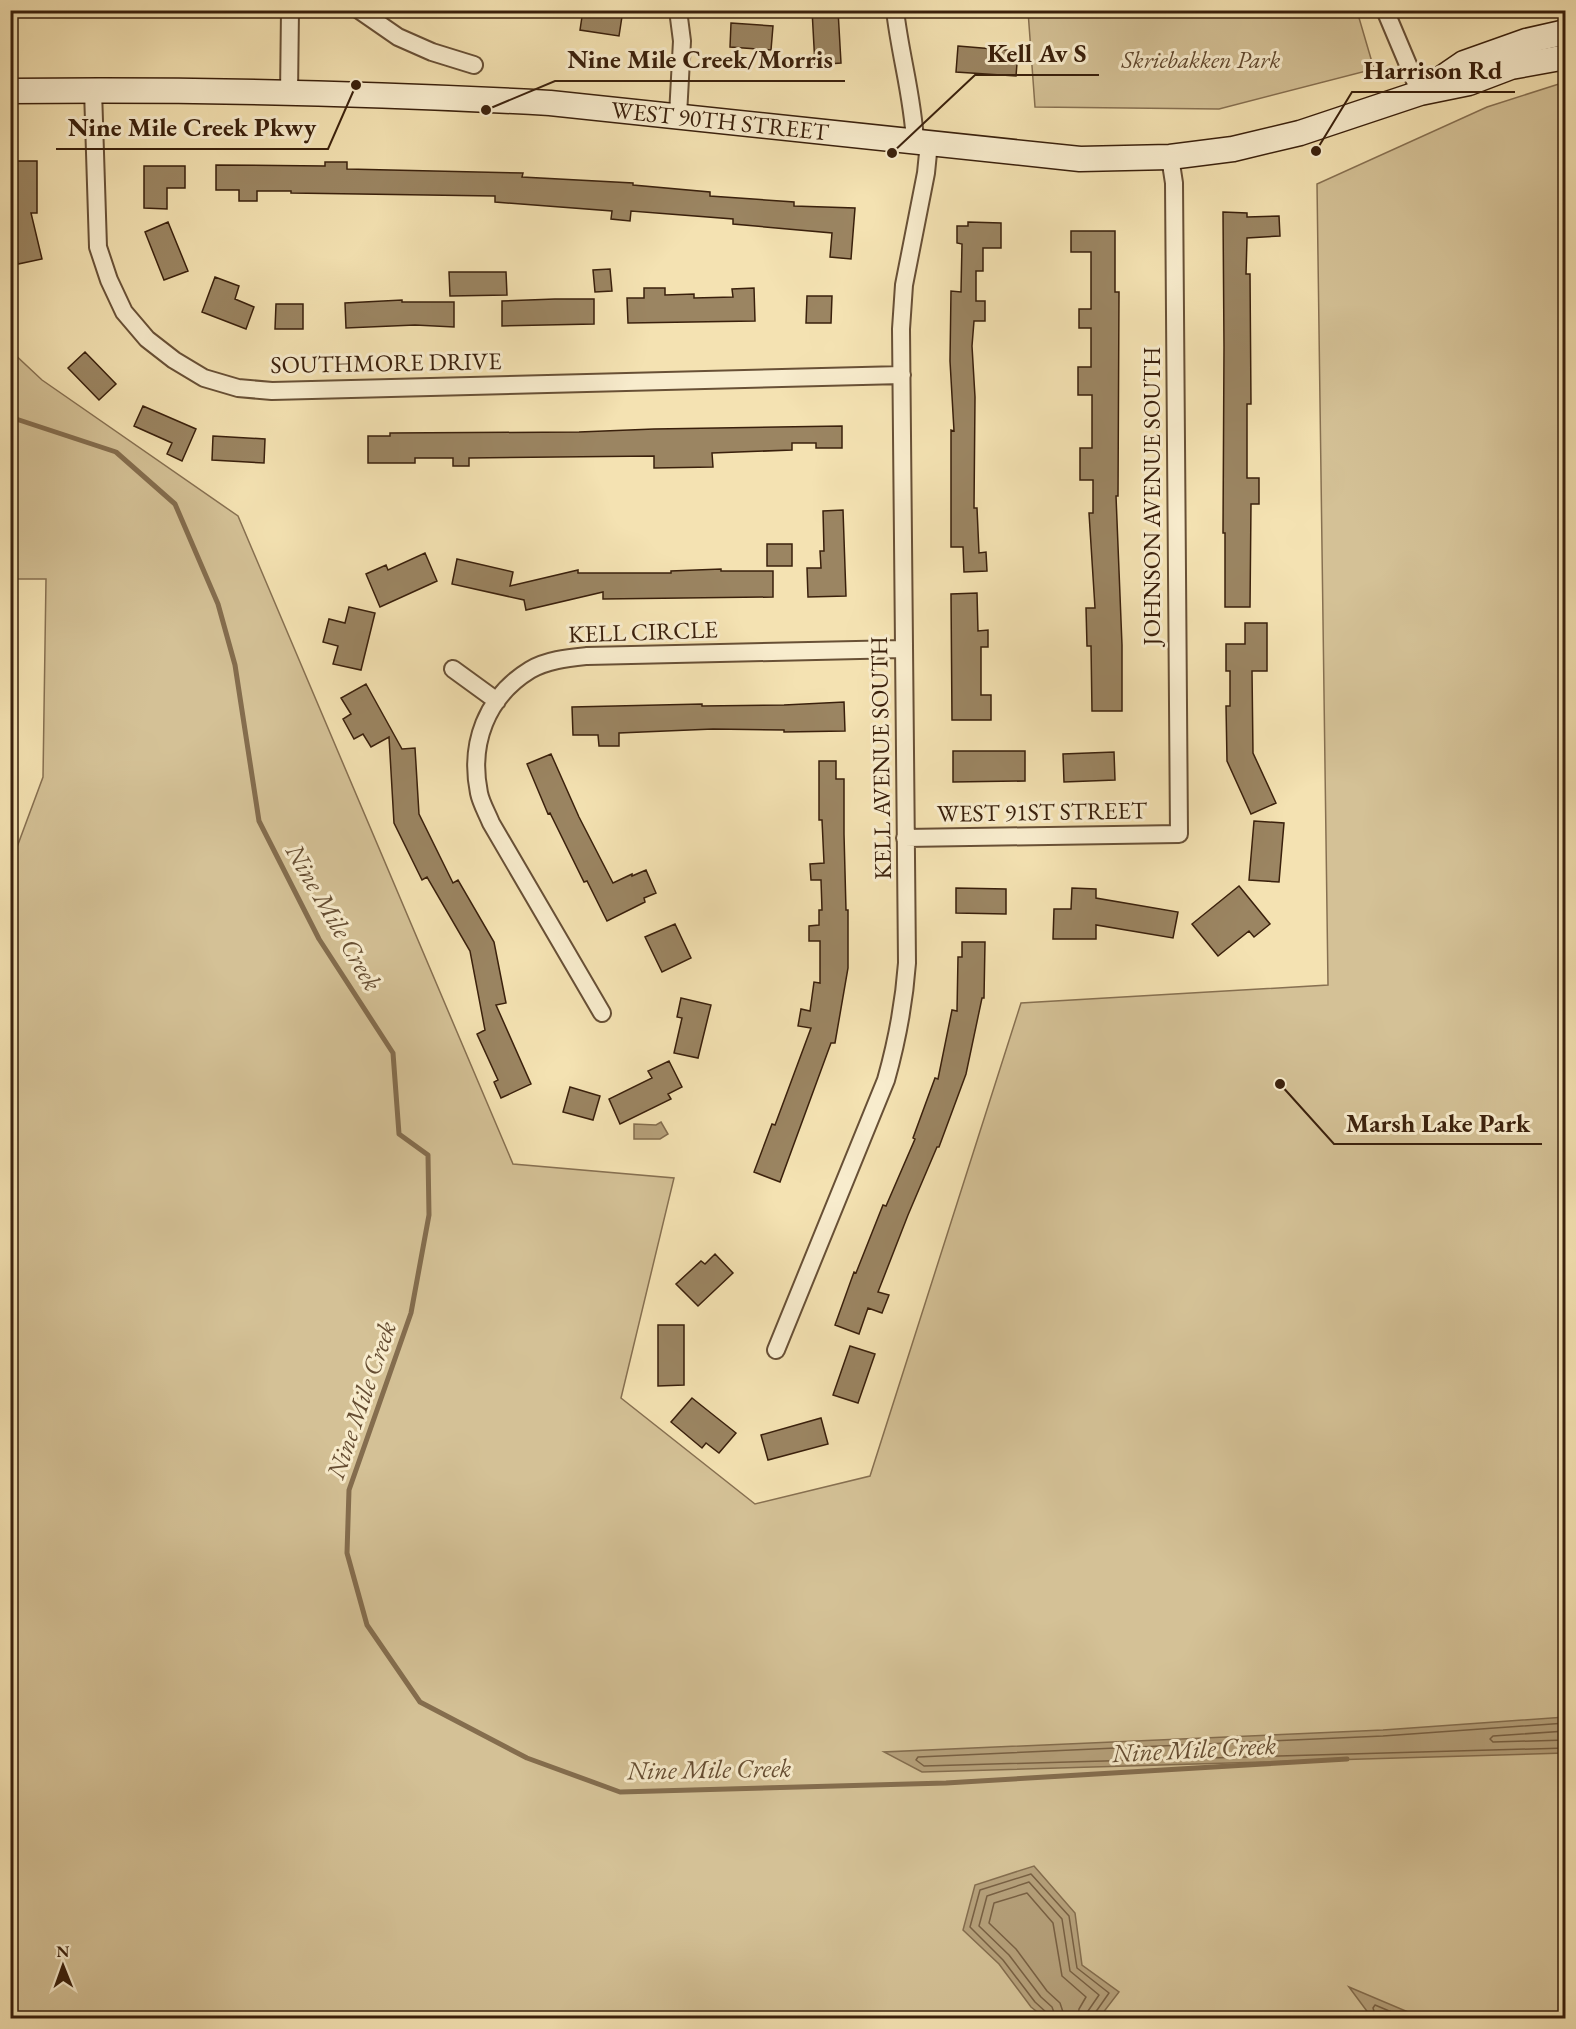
<svg xmlns="http://www.w3.org/2000/svg" width="1576" height="2029" viewBox="0 0 1576 2029" font-family="'EB Garamond',serif">
<rect width="100%" height="100%" fill="#f4e2b2"/>
<filter id="stains"><feTurbulence type="fractalNoise" baseFrequency=".00333" numOctaves="4"/><feColorMatrix values="0 0 0 0 .2 0 0 0 0 .09 0 0 0 0 .02 0 0 0 .5 -.17"/></filter>
<radialGradient id="worn" r=".72"><stop offset=".6" stop-color="#630" stop-opacity="0"/><stop offset="1" stop-color="#630" stop-opacity=".3"/></radialGradient>
<path fill="#d4c196" stroke="#877051" stroke-width="1.5" d="M1028,11H1357L1374,69L1219,109L1035,107Z
M1565,82V2018H11L10,866L43,777L46,579H11V351L42,380L238,516L513,1164L674,1178L621,1398L755,1504L870,1476L1021,1003L1328,985L1317,184L1487,107Z"/>
<path fill="#b5a07a" stroke="#846d4e" stroke-width="1.5" d="M661,1122L668,1134L660,1139H634V1124L656,1125Z
M1565,1717V1753L922,1772L884,1752L1383,1730Z
M1034,1866L1075,1913L1082,1965L1119,1992L1099,2018H1045L1031,2007L999,1964L963,1930L975,1885Z
M1349,1987L1408,2012L1565,2018H1372Z"/>
<g fill="none" stroke-linecap="round" stroke-linejoin="round">
<path stroke="#786043" stroke-width="1.5" d="M1566,1723L1383,1736L918,1757L916,1760L924,1766L1566,1748
M1566,1731L1493,1736L1490,1739L1493,1742L1566,1740
M1049,2018L1047,2013L1035,2002L1003,1960L970,1927L980,1890L1031,1874L1069,1916L1077,1968L1109,1993L1095,2013V2018
M1056,2018L1052,2007L1041,1997L1009,1955L979,1926L987,1896L1029,1882L1062,1919L1070,1971L1099,1995L1088,2011L1087,2018
M1065,2018L1060,2003L1047,1991L1016,1949L989,1923L994,1903L1027,1893L1053,1923L1062,1976L1086,1997L1079,2009L1078,2018
M1376,2018L1373,2008L1375,2005L1406,2018H1418"/>
<path stroke="#846d4e" stroke-width="5" d="M10,417L116,452L175,504L218,604L235,665L259,821L319,939L393,1053L399,1134L428,1155L429,1215L411,1313L349,1490L347,1553L367,1625L420,1702L527,1758L620,1792L946,1783L1347,1759"/>
</g>
<path fill="#9b8562" stroke="#3a200c" stroke-width="1.5" d="M583,10H623L619,36L580,30Z
M812,10H838L841,63L815,65Z
M731,23L773,26L771,50L730,47Z
M958,46L1018,51L1016,76L956,72Z
M12,161H37V213H31L42,259L18,264L10,231Z
M325,162H347V169L523,173L522,177L633,183V185L710,192V196L794,202V206L855,208L851,259L830,257L832,233L733,224V219L631,211L630,221L611,219L612,211L495,202V196L291,193V191H257V201H239V190H216V165L325,166Z
M144,166H185V188H167V209L144,208Z
M1223,212L1247,213V217L1279,216L1280,236L1247,238L1246,274H1250L1251,404H1247V478H1259V504H1251L1250,607H1225V533H1223L1224,347Z
M168,222L188,271L164,280L145,232Z
M968,222L1001,223V248H983V271H976V301H985V321H974L972,346L975,397L974,508H977L979,553L986,552L987,571L964,572L963,547H951V430L954,431L950,361L951,291L961,292L962,244L957,243V226H968Z
M1071,231H1115V292H1119L1118,496H1116L1122,645V711H1092L1091,646H1087L1086,608H1095L1089,513H1093V480H1080V448H1092V395H1078V367H1091V328H1079V309H1091V252H1071Z
M610,269L612,291L595,292L593,270Z
M449,272H506L507,295L450,296Z
M215,277L239,286L235,299L254,307L246,329L202,312Z
M644,288H665V295L694,294V298L733,297L732,289L754,288L755,321L628,323L627,298H644Z
M807,296H832L831,323H806Z
M555,299H594V324L502,326V301Z
M402,300V302H454V327L415,325L346,328L345,303Z
M276,304H303V329H275Z
M85,352L116,384L99,400L68,368Z
M143,406L196,429L182,461L167,454L172,443L134,426Z
M842,426V448H816V443H792V450L712,453L713,467L654,468V456L469,458V466H453V458H415V463H368V436H390V433L579,432L654,429Z
M213,436L265,439L264,463L212,460Z
M843,510L846,596L808,597L807,568H821L820,551H824L823,511Z
M767,544H792V566H767Z
M425,553L437,581L380,607L366,574L386,565L388,570Z
M457,559L513,572L510,586L578,570V573H671V571L721,569V571H773V597L603,599V592L526,610L524,600L452,584Z
M977,593L978,631L988,630V647H981V695H991V720H952L951,594Z
M349,607L375,613L361,670L333,664L338,646L323,642L329,619L345,623Z
M1245,623H1267V671H1252L1253,753L1276,803L1251,814L1227,761L1226,706H1230V671H1226V644H1245Z
M366,684L402,749L415,748L419,814L453,883L458,880L494,942L506,1003L496,1005L531,1084L501,1098L494,1082L498,1080L477,1034L485,1030L470,951L427,877L422,880L394,823L389,737L371,747L363,734L354,739L343,719L351,714L341,698Z
M844,702L845,731L784,732V730L713,729L619,733V746H599L598,735H573L572,707L702,704V706L784,705Z
M953,751H1025V781L953,782Z
M1114,752L1115,780L1064,782L1063,754Z
M551,754L579,817L613,883L632,874V876L646,870L656,893L644,898L645,902L607,921L587,881L584,882L550,813L548,814L527,764Z
M819,761H836V779H844V834L846,910H848V968L835,1043H831L780,1182L754,1172L772,1124L775,1125L811,1028L798,1026L801,1009L810,1011L814,982L820,983V941H809V926L819,925V910H822L821,880H811L810,864L824,863L822,820H819Z
M1254,821L1284,823L1279,882L1249,880Z
M1239,886L1270,924L1254,937L1249,931L1218,956L1192,924Z
M956,888L1006,889V914L956,913Z
M1072,888L1096,889V898L1178,912L1173,938L1096,925V939H1053L1054,909H1071Z
M675,924L691,958L662,972L645,937Z
M962,942H985L984,998H982L966,1074L939,1147H937L908,1215L878,1292L889,1295L882,1313L868,1308L859,1334L835,1325L854,1272L856,1273L883,1205L886,1206L915,1139L913,1138L935,1078L938,1079L952,1010L957,1011L958,957H962Z
M681,998L711,1005L698,1058L674,1053L682,1018L677,1017Z
M669,1061L682,1087L668,1094L671,1099L620,1124L609,1099L652,1078L648,1071Z
M570,1087L600,1096L593,1120L563,1112Z
M715,1254L733,1273L698,1306L676,1284L701,1261L705,1264Z
M658,1325H684V1385L658,1386Z
M850,1346L875,1354L858,1403L833,1395Z
M692,1398L736,1433L719,1453L706,1443L702,1448L671,1422Z
M821,1418L828,1444L768,1460L761,1435Z"/>
<g fill="none" stroke-linecap="round" stroke-linejoin="round">
<defs>
<path id="street" d="M359,10L398,37L432,52L474,65
M895,10C900,55 913,97 915,142
M1385,10L1420,93
M93,90L98,247L109,280L124,312L147,339L174,360L204,378L238,388L272,391L902,375
M289,94L290,10
M678,115L682,41L678,10
M453,669L497,701
M905,838L1179,834L1174,183L1170,157
M602,1013L491,823C487,813 481,803 479,793C469,744 486,697 530,670C547,660 568,658 587,656L903,649
M776,1350L886,1080C897,1041 904,1004 907,963L901,329L904,285L926,173L929,143"/>
<g id="secondary">
<path d="M1429,87L1464,63L1526,41L1566,32"/>
<path id="s1" d="M10,91C190,89 371,93 550,103L1080,159L1170,157L1233,149L1300,133L1420,93L1469,83L1511,67L1566,57"/>
</g>
</defs>
<use href="#street" stroke="#685036" stroke-width="20"/>
<use href="#secondary" stroke="#3a200c" stroke-width="27"/>
<use href="#street" stroke="#f8eccd" stroke-width="16"/>
<use href="#secondary" stroke="#f8eccd" stroke-width="24"/>
</g>
<g text-anchor="middle" stroke-width="6" stroke-linejoin="round" paint-order="stroke">
<g font-size="24" font-style="italic" fill="#60482e" stroke="#f8eccd">
<text x="1201" y="68">Skriebakken Park</text>
</g>
<g font-size="24" fill="#3a200c" stroke="#f8eccd">
<text dy="8" stroke="none"><textPath href="#s1" startOffset="711">WEST 90TH STREET</textPath></text>
<text transform="translate(386 363) rotate(-1)" y="8">SOUTHMORE DRIVE</text>
<text transform="translate(1152 496) rotate(-90)" y="8">JOHNSON AVENUE SOUTH</text>
<text transform="translate(643 632) rotate(-2)" y="8">KELL CIRCLE</text>
<text transform="translate(881 758) rotate(-91)" y="8">KELL AVENUE SOUTH</text>
<text transform="translate(1042 812) rotate(-1)" y="8">WEST 91ST STREET</text>
</g>
<g font-size="26" font-style="italic" fill="#654d32" stroke="#f8eccd">
<text transform="translate(334 917) rotate(60)" y="9">Nine Mile Creek</text>
<text transform="translate(361 1400) rotate(-71)" y="9">Nine Mile Creek</text>
<text transform="translate(1194 1749) rotate(-3)" y="9">Nine Mile Creek</text>
<text transform="translate(709 1769) rotate(-1)" y="9">Nine Mile Creek</text>
</g>
</g>
<path fill="none" stroke="#3a200c" stroke-width="2" d="M892 153L975 75H1099M486 110L555 81H845M1316 151L1352 92H1515M356 85L328 149H56M1280 1084L1334 1144H1542"/>
<g fill="#3a200c" stroke="#f8eccd" stroke-width="2">
<circle cx="892" cy="153" r="6"/>
<circle cx="486" cy="110" r="6"/>
<circle cx="1316" cy="151" r="6"/>
<circle cx="356" cy="85" r="6"/>
<circle cx="1280" cy="1084" r="6"/>
</g>
<g font-size="26" text-anchor="middle" font-weight="bold" fill="#3a200c" stroke="#f8eccd" stroke-width="6" stroke-linejoin="round" paint-order="stroke">
<text x="1037" y="62">Kell Av S</text>
<text x="700" y="68">Nine Mile Creek/Morris</text>
<text x="1433" y="79">Harrison Rd</text>
<text x="192" y="136">Nine Mile Creek Pkwy</text>
<text x="1438" y="1132">Marsh Lake Park</text>
</g>
<rect width="1576" height="2029" fill="none" stroke="#f4e2b2" stroke-width="36"/>
<rect x="12" y="12" width="1552" height="2005" fill="none" stroke="#3a200c" stroke-width="3"/>
<rect x="18" y="18" width="1540" height="1993" fill="none" stroke="#3a200c" stroke-width="1.5"/>
<g transform="translate(63 1966) rotate(359)" stroke="#f8eccd" stroke-width="4.5" paint-order="stroke">
<path d="M0-4.5L10 22L0 15L-10 22Z" fill="#3a200c"/>
<text y="-9" font-size="16" font-weight="bold" text-anchor="middle" fill="#3a200c">N</text>
</g>
<rect width="100%" height="100%" filter="url(#stains)"/>
<rect width="100%" height="100%" fill="url(#worn)"/>
</svg>
